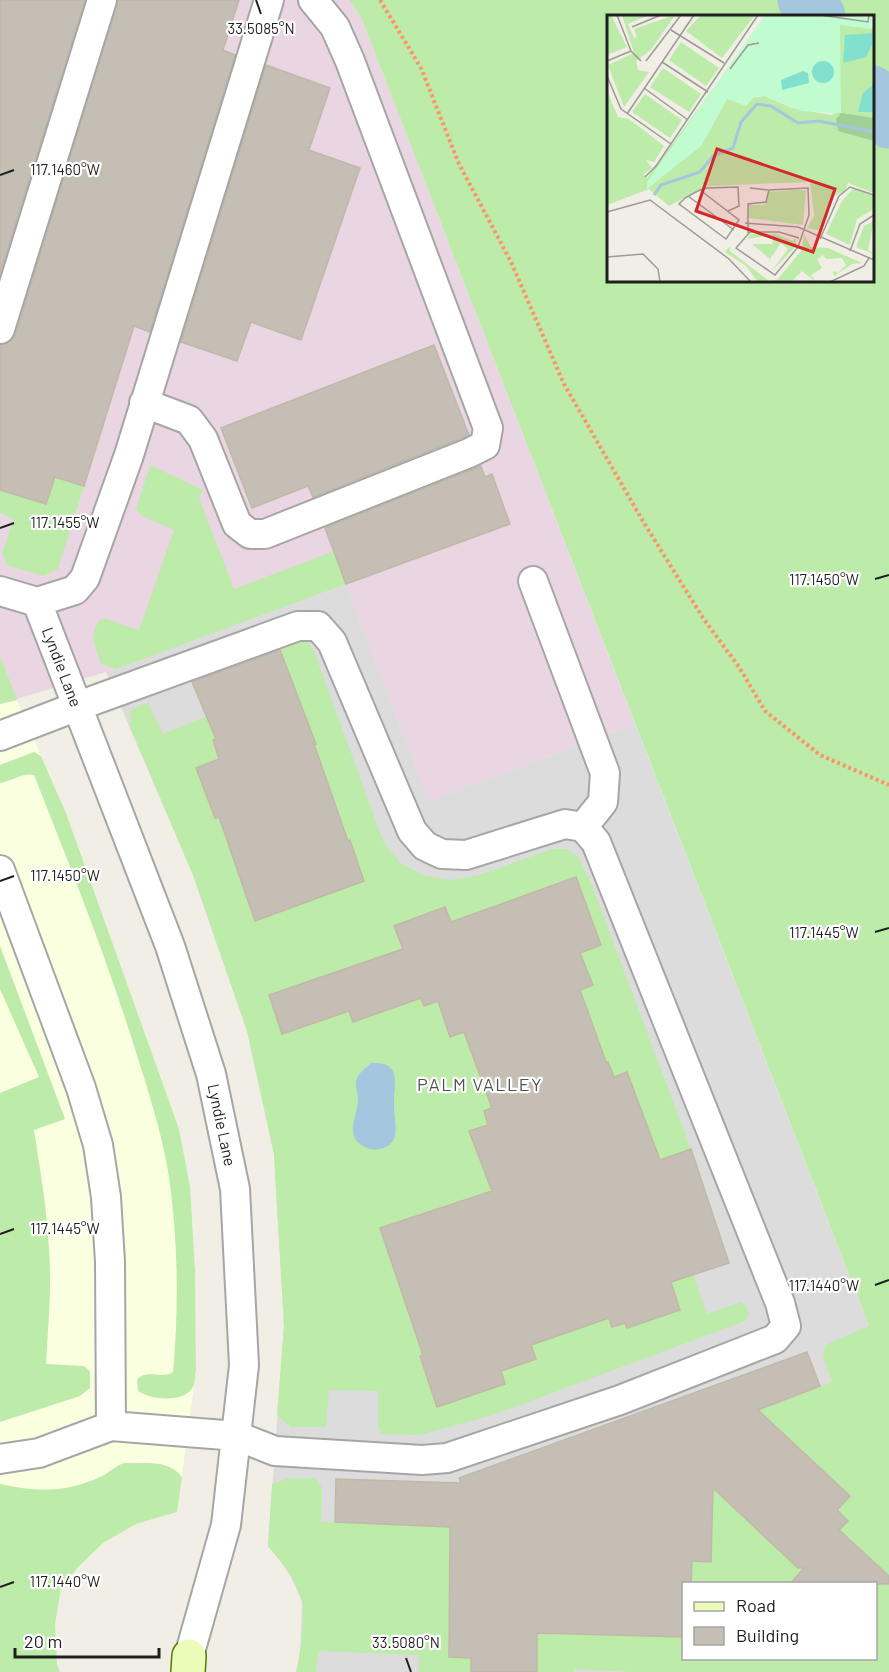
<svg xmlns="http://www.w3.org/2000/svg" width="889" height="1672" viewBox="0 0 889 1672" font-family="Barlow,sans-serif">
<rect width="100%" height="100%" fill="#f0eee5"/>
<path fill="#dddcdc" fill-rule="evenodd" d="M346,584L429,801L635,724L889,1378V1672H296L300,1657L302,1602L287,1568L268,1546L284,1326L274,1154L247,1031L193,875L106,672ZM684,1584H876V1658H684Z"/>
<path fill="#e9d6e2" d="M0,0H349L361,17L635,724L429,801L346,584L116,669L0,704Z"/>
<path fill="#f9ffdf" d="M17,700L66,813L179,1129L190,1186L195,1270L196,1371L177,1512L136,1524L103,1543L78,1567L0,1536V704Z"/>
<path fill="#bdeba9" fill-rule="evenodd" d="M349,0H889V1672H632L574,1669V1672H419V1655L319,1651L316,1672H296C300,1658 305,1616 302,1602C298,1583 280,1560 268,1546L272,1484L285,1479L316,1478L322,1488L321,1522L423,1526L663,1446L832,1382L823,1356L825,1345L869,1326L361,17ZM608,16H872V280H608ZM684,1584H876V1658H684Z
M150,465L203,490L199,498L234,589L334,551L346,584L116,669L101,664C96,647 88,634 100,620L107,619L139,630L174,530L142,516L136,509Z
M55,477L84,486L58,569L43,576L7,565L2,553L14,519L0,513V490L46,504Z
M296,640L309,642L315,654L383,841L400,863L425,876L451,880L479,875L552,849H567L578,857L591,883L691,1149L654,1162L707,1314L741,1302L746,1306L749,1314L745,1321L493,1415L420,1435L381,1434L378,1424V1391L329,1390L326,1427H291L277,1415L284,1326L274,1154L247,1031L193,875L130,727L131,709L148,703L163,734L292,682L278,646Z
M0,656L17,700L0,704Z
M34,752L41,756L66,813L179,1129L190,1186L195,1270L196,1371C195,1375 195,1381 194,1385C186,1404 151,1400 138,1391L137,1380C148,1368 159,1380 173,1372C179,1307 178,1241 169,1177C162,1133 148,1090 135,1049C106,956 70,866 34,775C24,772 11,781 0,783V765Z
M0,946L65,1119L34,1130C40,1169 47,1209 49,1249C52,1287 48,1326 46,1364L84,1366L90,1371V1388L80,1396L0,1422V1093L39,1077L0,989Z
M124,1463C145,1464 168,1459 182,1477L177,1512L136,1524L103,1543L78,1567L61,1588L55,1624L57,1664L60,1672H0V1484C37,1492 65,1493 100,1477C109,1473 114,1467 124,1463Z"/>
<path fill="#a4c6de" d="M371,1063C404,1061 393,1085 394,1106C394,1122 403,1144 380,1149C376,1150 371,1150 367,1148C342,1137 358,1117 358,1099C358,1093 355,1086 356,1081C358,1073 366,1068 371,1063Z"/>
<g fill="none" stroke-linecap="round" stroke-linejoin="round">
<path stroke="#a4c6de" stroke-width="51" d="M803,0L820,16
M872,91L889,123"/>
</g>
<path fill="#c5beb4" stroke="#c2b8a7" stroke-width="1.5" d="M0,0H85L0,273Z
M118,0H239L223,50L235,55L150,332L134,326L84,486L55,477L46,504L0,490V345L11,341L16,334Z
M266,65L330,88L309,150L360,168L301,340L251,322L237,361L181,342Z
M434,345L469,435L313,497L308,486L252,508L221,428Z
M481,466L485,477L492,474L510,524L346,584L325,528Z
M280,650L316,744H314L348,841L350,840L364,881L255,921L219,817L215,818L196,768L219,759L213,740L216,739L192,682Z
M576,877L601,945L580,953L593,985L580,990L606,1062H608L614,1077L627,1072L660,1160L691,1149L729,1263L671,1282L680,1310L627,1328L625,1323L612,1327L609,1318L531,1345L536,1359L501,1371L505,1384L437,1407L420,1356L423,1355L380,1228L492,1191L469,1131L488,1125L484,1111L492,1108L464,1032L450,1037L438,1001L424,1006L421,998L353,1022L349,1011L282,1034L269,995L403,949L394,926L445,907L451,922Z
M807,1352L820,1386L758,1410L850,1496L837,1510L848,1521L839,1530L889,1576V1584H790L804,1568H798L713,1488L711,1562L692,1561L691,1584H684V1637L537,1633V1672H471V1658L449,1657L450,1527L335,1522L336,1479L461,1483L459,1478Z"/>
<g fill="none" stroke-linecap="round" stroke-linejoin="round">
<defs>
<path id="lane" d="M0,329L102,0
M144,403L189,420L203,439L237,524L250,534H265L469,453L485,445L488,428L350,61L335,27L313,0
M533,581L605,773L603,802L583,827
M0,591L37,602L75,590L85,578L129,455L269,0
M37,602L170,946L211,1074L235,1189L244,1365L226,1525L189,1656
M0,736L78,706L298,626H318L332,642L412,831L425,846L442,854L466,855L565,824L583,827L596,842L780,1303L786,1326L775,1339L620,1400L447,1458L422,1460L275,1451L237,1436L111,1426L39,1453L0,1459
M0,870L81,1088L98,1145L106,1197L110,1262L111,1426"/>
<path id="secondary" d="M188,1672L189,1656"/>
</defs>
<use href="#lane" stroke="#a6a6a6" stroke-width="32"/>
<use href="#secondary" stroke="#567902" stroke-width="36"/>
<path stroke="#fd9469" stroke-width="4" stroke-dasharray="3 3" stroke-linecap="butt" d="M380,0L421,68L459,164L511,262L564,384L644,523L703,618L739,667L765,711L820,755L889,785"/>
<use href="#lane" stroke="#fff" stroke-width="28"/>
<use href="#secondary" stroke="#ebfbb8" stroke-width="33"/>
</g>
<path fill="none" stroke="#1f1f1f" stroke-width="2" d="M256,0L261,14M0,175L14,170M0,528L14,523M875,579L889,575M0,881L14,876M875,932L889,928M0,1234L14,1229M875,1285L889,1280M0,1587L14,1582M406,1658L411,1672"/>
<g text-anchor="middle" stroke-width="4.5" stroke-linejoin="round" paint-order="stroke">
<g font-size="16" fill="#1f1f1f" stroke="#fff">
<text transform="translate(62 667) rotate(69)" y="6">Lyndie Lane</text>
<text transform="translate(222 1125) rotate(78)" y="6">Lyndie Lane</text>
</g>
<g font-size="18" letter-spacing="1.5" fill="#525252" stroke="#fff">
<text x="480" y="1091">PALM VALLEY</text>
</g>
</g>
<g transform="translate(607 15)">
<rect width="267" height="267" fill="#f0eee5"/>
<path d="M0,0H4L20,32L0,40ZM15,0H42L21,9L27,23L30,22L27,14L68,0L44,35L29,46L31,55L42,57L17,92L1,50L27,38ZM94,0H148L115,43L79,16ZM233,10L267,13V103L252,102L238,117L267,126V178L241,168L238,176L226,181L215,216L200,213L207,201L203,167L99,171L62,191L42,174L0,190V76L11,102L22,104L57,131L47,147L39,145L45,153L37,159L40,163L120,55L128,71L75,145L94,131L120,84L157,81L185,93L224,100L231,97ZM74,27L112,53L99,71L62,45ZM56,53L94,79L82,97L43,72ZM38,79L75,105L63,123L25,97ZM247,173L267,181V194L250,204L243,230L219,219L235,186ZM186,175H199L196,210L142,203L141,190H157L162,177ZM267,206L261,235L267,239L249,232L257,211ZM143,219H169L186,226L189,223V231L164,257L181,234L174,228L163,244L145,229H166L165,220L141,224ZM197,219L204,232L221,233L255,248L245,249L227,261L226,256L231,258L239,250L235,243L219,244L216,240L210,244L215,253L204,260L209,267L195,256L184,267H151L139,251L118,237L123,231V236L162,266L170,265L195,235Z" fill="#bdeba9"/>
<path d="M234,98L267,103V126L231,116L229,104Z" fill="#9ed098"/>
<path d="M158,0L265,2L264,14L233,10L234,98L195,96L157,81L146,83L139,91L120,84L94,131L40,174V167Z" fill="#c1fbd0"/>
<path d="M266,18L265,30L259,42L236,48L238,20ZM205 57a11 11 0 1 1 22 0a11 11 0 1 1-22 0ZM196,56L201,58L202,68L175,75L174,65ZM267,69V97H251L256,78Z" fill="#81e1ce"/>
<path fill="none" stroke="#a4c6de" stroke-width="3" d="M47,180L54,170L93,157L106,141L126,133L134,107L150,89L164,91L191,108L212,106L267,117"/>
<path fill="none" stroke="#9c9b96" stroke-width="1.5" d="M10,0L24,36L34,46M213,0L261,7L262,0M25,12L54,0M64,15L117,48M0,46L24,36M39,46L74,0M55,47L101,77M123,54L141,30L152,28M0,61L14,94L64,129M37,73L81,105M20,99L87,0M38,162L49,151L151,0M143,173L161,175M93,175L132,205L119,224L72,189L78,183L87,178L93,175L99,173L131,172L132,191L121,196M81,181L127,215M0,197L43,185L122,244L144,267M138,208L191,212L267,245M141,218V189L159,187L162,175L201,173L202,200L191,232L168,260L129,233L143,217H172L192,223M213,224L232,181L243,172L267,180M243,236L253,209L267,200M0,242L36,239L51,254L53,267M223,267L257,251L262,243"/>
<path fill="#d62828" fill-opacity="0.15" stroke="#d62828" stroke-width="3" d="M110,134L228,174L206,237L89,196Z"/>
<rect width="267" height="267" fill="none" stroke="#1f1f1f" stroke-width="3"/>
</g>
<g font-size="15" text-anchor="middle" fill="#1f1f1f" stroke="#fff" stroke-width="4.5" stroke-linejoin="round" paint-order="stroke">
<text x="261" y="34">33.5085°N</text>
<text x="65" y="175">117.1460°W</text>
<text x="65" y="528">117.1455°W</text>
<text x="824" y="585">117.1450°W</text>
<text x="65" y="881">117.1450°W</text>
<text x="824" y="938">117.1445°W</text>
<text x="65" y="1234">117.1445°W</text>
<text x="824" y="1291">117.1440°W</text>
<text x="65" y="1587">117.1440°W</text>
<text x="406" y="1648">33.5080°N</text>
</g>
<rect x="682" y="1582" width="195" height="78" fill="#ffffff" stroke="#a5a5a5" stroke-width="1.5"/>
<rect x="694" y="1602" width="30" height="9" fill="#ebfbb8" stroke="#a5a5a5" stroke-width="1.5"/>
<text x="736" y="1612" font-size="18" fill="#1f1f1f">Road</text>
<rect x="694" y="1627" width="30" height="18" fill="#c5beb4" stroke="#a5a5a5" stroke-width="1.5"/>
<text x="736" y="1642" font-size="18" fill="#1f1f1f">Building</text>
<path d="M15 1648v9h144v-9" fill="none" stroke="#1f1f1f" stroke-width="3"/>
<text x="24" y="1648" font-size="18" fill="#1f1f1f" stroke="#ffffff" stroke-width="4.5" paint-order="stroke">20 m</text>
</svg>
